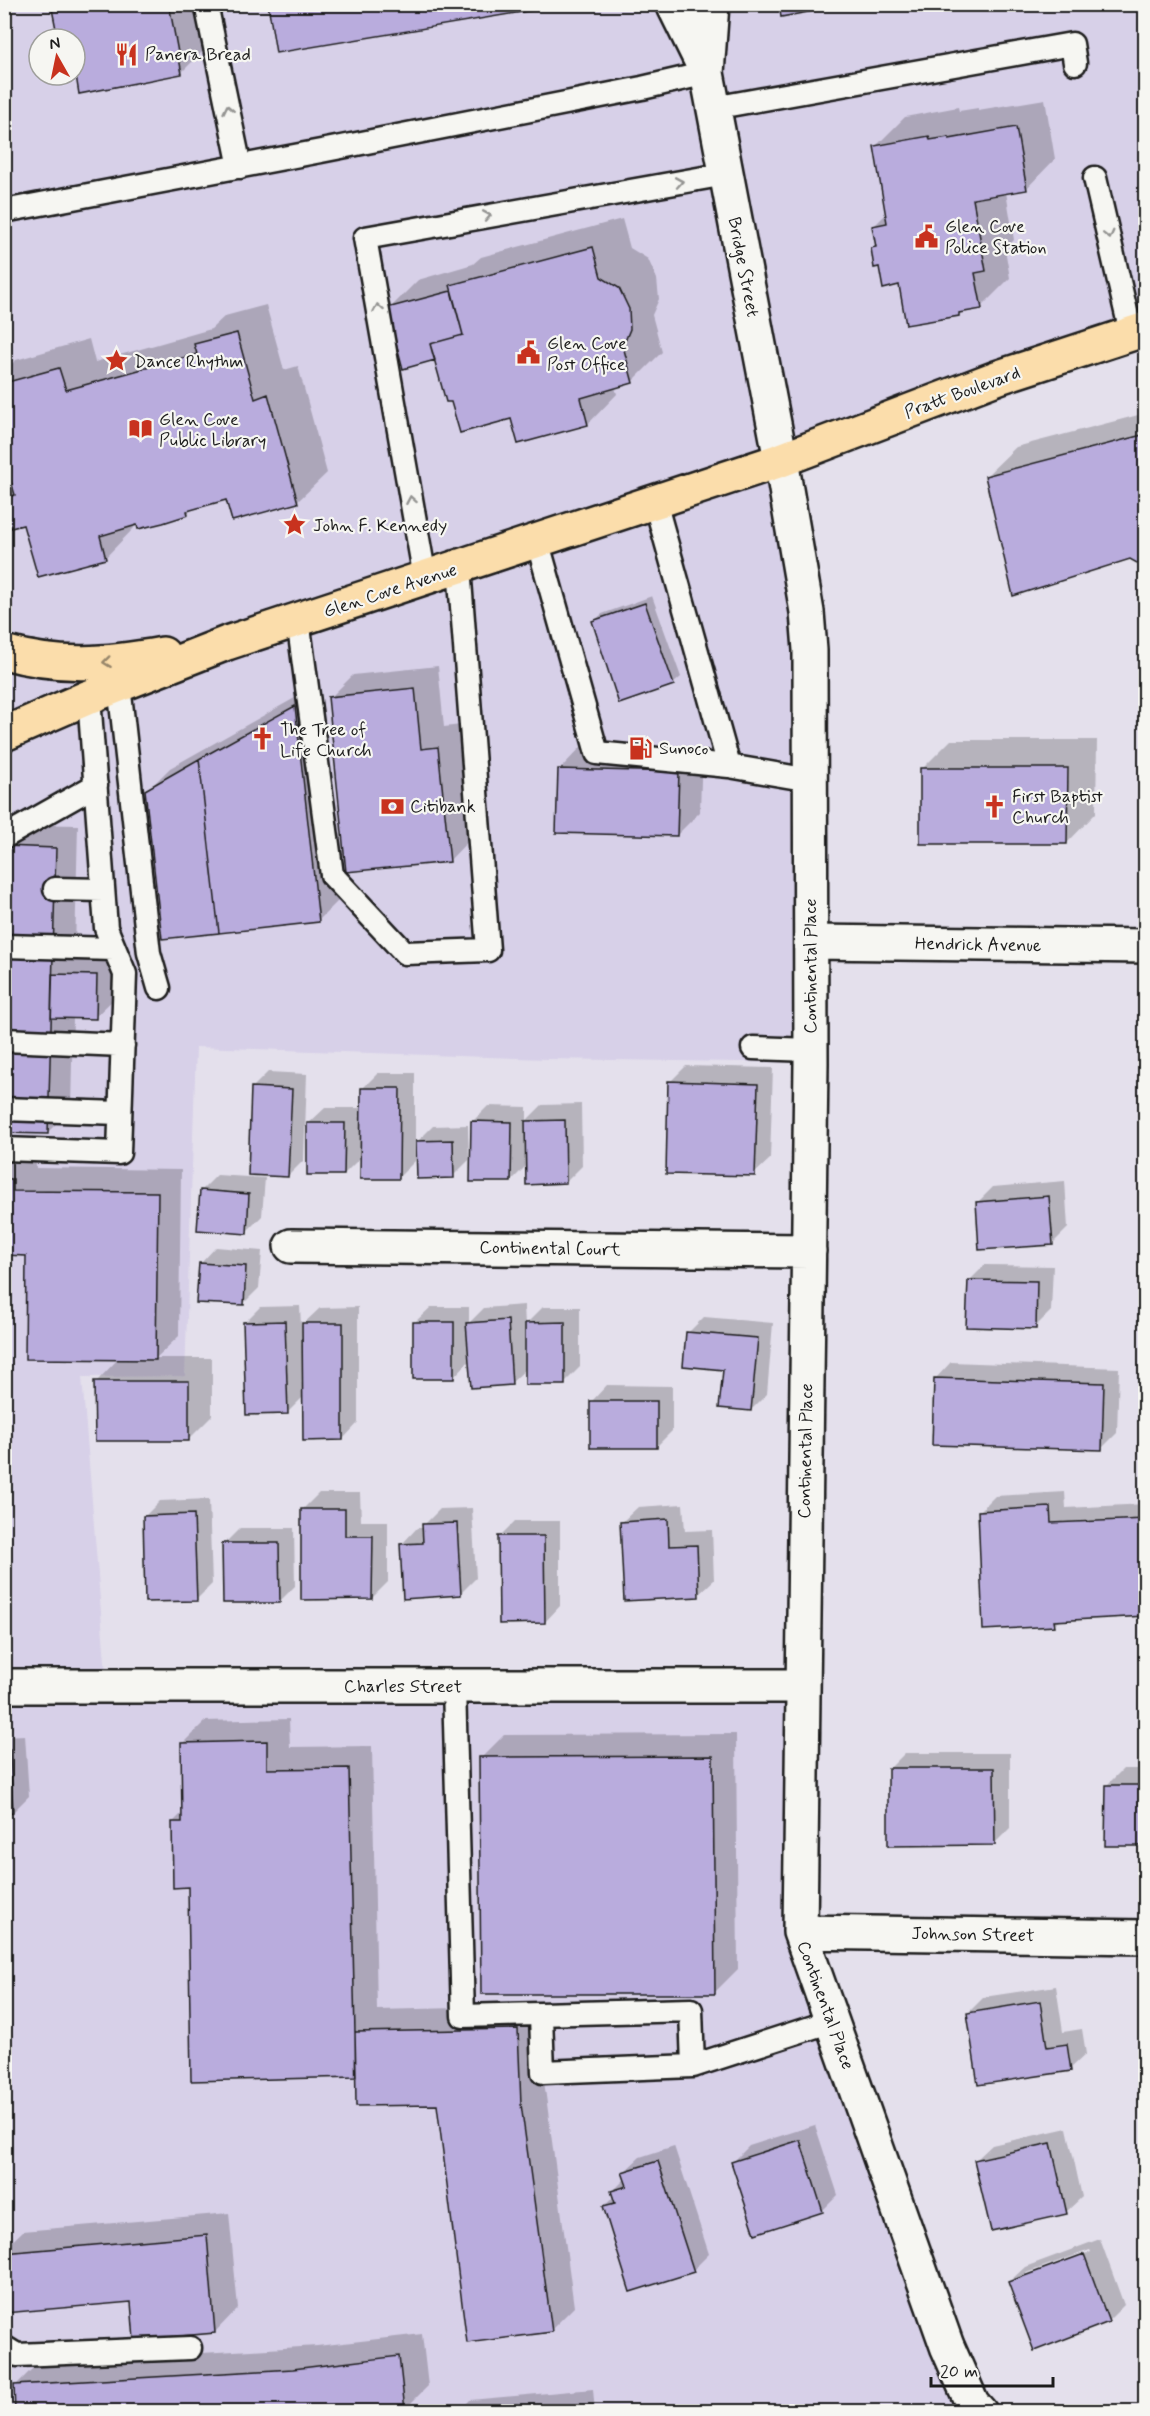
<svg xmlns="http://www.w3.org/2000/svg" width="1150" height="2416" viewBox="0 0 1150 2416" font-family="Mynerve,sans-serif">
<rect width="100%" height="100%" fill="#e4e0ec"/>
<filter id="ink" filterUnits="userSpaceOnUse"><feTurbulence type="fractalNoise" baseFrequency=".0167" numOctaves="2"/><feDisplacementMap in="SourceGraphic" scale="12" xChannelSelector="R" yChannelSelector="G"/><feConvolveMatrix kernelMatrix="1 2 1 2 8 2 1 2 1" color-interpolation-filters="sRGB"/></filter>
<g filter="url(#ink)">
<path fill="#d7d0e8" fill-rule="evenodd" d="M5,5H1145V332L782,461L807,612L811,1063L547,1059L196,1047L185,1376L82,1377L107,1686H802L800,1932L973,2411L5,2412ZM39,39H75V75H39Z"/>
<path fill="#0003" fill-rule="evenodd" d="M53,4H204L211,43L182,72L75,62V39H59Z
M1045,99L1055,159L1026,189L1006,192L1014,240L1005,249L1010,278L981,307L962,311L959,314L901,284L880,265L872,248L877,244L873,227L887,213L876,146L905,117L958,107L959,111L978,108V110Z
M622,219L630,248L648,259L657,279L659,299L652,315L662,352L632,382L615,387L617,394L588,424L512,417L452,400L436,358L389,309L418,280L473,264L481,257Z
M266,305L284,370L298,366L327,473L297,502L227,498L193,508L187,514L133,525L134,528L105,558L24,523L4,499L14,489L4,453V371L16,360L89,339L95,362L211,329L225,316Z
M1146,413V566L986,476L1016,447Z
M652,596L681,677L673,684L594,621L602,614Z
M438,666L444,727L461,725L472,837L449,861L330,698L353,675Z
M318,685L342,897L319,920L147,791L170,768Z
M951,740H1097L1096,813L1067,843L922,769Z
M582,746L702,750L700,812L677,835L559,770Z
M24,824L78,825L75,951L120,952L119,994L95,1017H73L71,1109L48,1132L4,844Z
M686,1066L773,1068L770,1159L754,1174L670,1082Z
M268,1072L307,1074L304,1160L288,1176L252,1088Z
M378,1073H415V1144L433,1126L468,1125L469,1160L453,1176L417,1145H415V1161L399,1177L362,1156L344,1174L309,1123L325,1108H362V1089Z
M581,1104L582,1166L566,1182L527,1165L511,1181L472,1122L488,1106L527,1107V1120L542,1105Z
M4,1156H36V1168L181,1170L179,1336L156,1358H212V1416L189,1439L96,1382L119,1358L28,1254H4Z
M217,1175L265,1178L262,1216L246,1232L201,1191Z
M1065,1181L1068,1228L1052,1244L978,1202L993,1187Z
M216,1247L262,1251L259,1288L243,1304L201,1263Z
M985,1265L1053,1266L1051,1311L1035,1327L969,1281Z
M524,1305L525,1325L543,1307H580V1367L564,1383L527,1368L511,1383L470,1360L453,1378L415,1322L431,1307H469V1323L484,1308Z
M300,1306L301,1326L320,1308L358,1307V1423L343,1439L304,1396L287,1413L244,1323L260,1307Z
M704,1317L773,1323L767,1394L751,1410L725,1369L688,1333Z
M951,1362L1119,1368L1117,1433L1101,1449L936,1378Z
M607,1385L672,1386V1431L656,1447L592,1401Z
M1065,1492L1066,1508L1146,1504V1615L1060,1619L1054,1625L979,1512L995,1496Z
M319,1493H360L361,1521H388V1582L372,1598L303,1509Z
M209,1499L212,1584L196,1600L144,1517L160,1501Z
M683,1504L685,1531L712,1530L714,1580L698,1595L622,1522L638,1507Z
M472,1508L476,1578L460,1594L402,1544L417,1528H424V1525L440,1509Z
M515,1521H560V1606L545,1622L499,1537Z
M240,1528H294L295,1586L279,1602L224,1544Z
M289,1719L290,1747L372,1746L377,2010L541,2006L544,2081L574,2307L551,2330L438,2103L357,2076L189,1886L173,1822L183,1812L182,1744L205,1721Z
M736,1734L738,1969L715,1992L481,1758L504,1735Z
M25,1735L29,1796L13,1812H4V1736Z
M905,1753H1010V1828L994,1844L889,1769Z
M1123,1769H1146V1844L1107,1785Z
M1056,1986L1063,2032L1082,2029L1086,2054L1070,2069L968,2013L984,1997Z
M815,2125L838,2195L822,2211L733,2162L749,2146Z
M1067,2128L1082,2197L1066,2212L976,2160L992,2145Z
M674,2146L709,2254L693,2270L604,2206L615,2196L613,2191L626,2178L624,2172L640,2157Z
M229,2213L238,2308L215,2332L132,2300L4,2312V2249L23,2231Z
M1100,2239L1124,2305L1108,2321L1009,2282L1025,2267ZM1090,2250L1091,2252L1026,2277V2273Z
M422,2334L428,2386L405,2409L386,2412H17L15,2386L38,2363L317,2346Z
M593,2389L595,2412H458L470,2400Z"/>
<path fill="#b9acdd" stroke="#1c1c1c" stroke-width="1.5" d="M51,4H169L182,74L79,94L75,69V39H58Z
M268,4H570L276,53Z
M779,4H846V5L781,17Z
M1016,127L1027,190L973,199L986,271L975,273L982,309L959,313V316L906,325L899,285L883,289L879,267L874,268L871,248L876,247L872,226L887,223L874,146L929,136L930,140L949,137V139Z
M593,247L601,277L619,288L629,309L630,329L623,346L633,383L581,398L588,425L518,444L511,419L460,433L451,402H446L430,344L463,335L450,285Z
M451,291L463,335L430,344L435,360L403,369L387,308Z
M237,333L255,399L268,394L298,503L232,521L226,500L187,511L188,515L163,523L138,529L137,525L100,536L106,559L38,577L23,525L11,528L4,507V498L15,495L4,458V383L59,368L66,390L197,354L194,344Z
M1146,434V568L1130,559L1013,596L985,476Z
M645,603L674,685L619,704L592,621Z
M415,688L421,749L438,747L450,862L346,872L328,697Z
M295,706L319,922L219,933L199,759Z
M199,759L219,933L162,939L145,790Z
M920,768H1068L1067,844H920Z
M558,769L679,772L677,836L556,833Z
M4,846L56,848L48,1134L4,1133Z
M52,974L97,975L96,1019L51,1018Z
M668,1081L758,1084L755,1176L666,1174Z
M251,1087L292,1089L288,1177L248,1175Z
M361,1088H400L399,1179H360Z
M565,1120L566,1183L526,1185L525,1121Z
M471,1121L512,1122L511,1182H470Z
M307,1123H345L344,1175H307Z
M453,1140L454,1178L417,1179L416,1141Z
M4,1179H13V1191L158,1192L156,1360L25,1359L26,1256L4,1255Z
M200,1190L249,1194L247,1234L197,1230Z
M1049,1196L1053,1245L979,1250L976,1202Z
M199,1263L246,1266L244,1305L196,1303Z
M968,1280L1037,1281L1036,1329L966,1327Z
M508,1320L512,1385L471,1388L466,1323Z
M285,1321L288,1414L246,1415L243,1322Z
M413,1322H454V1379H413Z
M565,1322V1385H525V1323Z
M302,1323H343V1440L303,1441Z
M686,1332L758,1338L751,1411L719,1408L723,1370L683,1366Z
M934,1378L1104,1383L1102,1450L932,1445Z
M94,1381H189V1441H95Z
M590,1401H657V1448H590Z
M1050,1507L1051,1523L1146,1519V1616L1054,1621L1055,1626L983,1630L978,1511Z
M301,1509H345V1536H373L372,1599L301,1600Z
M194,1514L197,1601L145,1602L143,1516Z
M668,1519L669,1546L697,1545L699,1597L624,1601L620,1522Z
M457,1523L461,1595L403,1599L400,1544L423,1543L422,1524Z
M498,1536H544L545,1623L499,1624Z
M222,1543H279L280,1603H223Z
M267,1741V1769L349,1768L356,2077L191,2081L188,1887L173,1888L172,1822H182L181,1743Z
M4,1750H10L13,1813L4,1814Z
M713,1756L715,1994H481L479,1757Z
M888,1768H994L995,1845L888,1846Z
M1106,1785H1146V1846H1105Z
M1040,2001L1047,2047L1067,2044L1071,2071L978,2085L967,2013Z
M518,2029L521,2104L552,2332L467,2343L437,2105L356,2106L355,2032Z
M800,2140L823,2212L755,2234L731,2162Z
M1051,2143L1067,2214L991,2231L974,2160Z
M658,2161L694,2272L630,2292L603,2206L615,2203L611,2191L627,2186L622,2172Z
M207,2235L215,2333L134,2340L131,2302L4,2313V2253Z
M1084,2254L1109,2322L1034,2351L1008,2282Z
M399,2356L405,2410L15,2412L14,2385L293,2369Z"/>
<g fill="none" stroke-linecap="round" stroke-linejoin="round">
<defs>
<path id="service" d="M206,4L240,167
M713,108L1072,44L1075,63
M1095,178L1131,333
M4,211L321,151L642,88L707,73
M537,540L597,753L729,766L655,502
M425,578L365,238L726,174
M298,620L332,875L405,953L488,950L459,567
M119,685L149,953L159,988
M729,766L810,780
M4,837L96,785
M55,889L103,890
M4,946L114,949
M4,1040L123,1045
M753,1048L810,1050
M4,1109L119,1113
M4,1149L119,1153L125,974L106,928L89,697
M454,1686L463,2016L691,2010L693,2066L832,2021
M541,2016L543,2072L693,2066
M4,2347L17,2355L190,2348"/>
<path id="minor" d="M781,460L807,612L810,650L811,1063L800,1932L947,2346L972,2403L980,2412
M811,942L1146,946
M291,1246L809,1251
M4,1686H802
M800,1932L1146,1937"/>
<path id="secondary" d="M673,4L707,73
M712,4L707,73L781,460"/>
<path id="primary" d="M4,652C60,668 107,664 163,654
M4,734L89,697L227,643L781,460L999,377L1146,329"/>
</defs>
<use href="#service" stroke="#1c1c1c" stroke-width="27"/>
<use href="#minor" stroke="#1c1c1c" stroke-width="38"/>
<use href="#secondary" stroke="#1c1c1c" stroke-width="38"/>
<use href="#primary" stroke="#1c1c1c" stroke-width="38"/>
<use href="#service" stroke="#f6f6f2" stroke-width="22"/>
<use href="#minor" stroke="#f6f6f2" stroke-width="33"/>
<use href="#secondary" stroke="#f6f6f2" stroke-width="33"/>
<use href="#primary" stroke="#fbddab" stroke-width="33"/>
</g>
<defs><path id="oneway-chevron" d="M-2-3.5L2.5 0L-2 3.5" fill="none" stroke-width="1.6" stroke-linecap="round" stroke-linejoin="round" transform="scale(1.5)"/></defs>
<g stroke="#949492">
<use href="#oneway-chevron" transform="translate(228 109) rotate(-102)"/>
<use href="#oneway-chevron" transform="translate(679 182) rotate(-10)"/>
<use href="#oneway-chevron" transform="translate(487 216) rotate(-10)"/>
<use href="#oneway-chevron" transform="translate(1109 235) rotate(76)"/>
<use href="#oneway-chevron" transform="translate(378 308) rotate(-100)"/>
<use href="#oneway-chevron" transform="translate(411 500) rotate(-100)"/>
</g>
<use stroke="#97866b" href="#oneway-chevron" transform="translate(107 662) rotate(173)"/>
</g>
<defs>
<symbol id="restaurant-bare" viewBox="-9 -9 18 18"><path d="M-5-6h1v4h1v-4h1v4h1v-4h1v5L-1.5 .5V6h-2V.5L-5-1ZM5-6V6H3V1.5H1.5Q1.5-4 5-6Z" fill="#c8321e" stroke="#f6f6f2" stroke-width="2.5" paint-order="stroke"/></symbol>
<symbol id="civic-bare" viewBox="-9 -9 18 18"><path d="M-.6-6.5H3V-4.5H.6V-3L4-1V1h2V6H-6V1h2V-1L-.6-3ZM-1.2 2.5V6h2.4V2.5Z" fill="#c8321e" stroke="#f6f6f2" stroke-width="2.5" paint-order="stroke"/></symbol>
<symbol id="sight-bare" viewBox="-9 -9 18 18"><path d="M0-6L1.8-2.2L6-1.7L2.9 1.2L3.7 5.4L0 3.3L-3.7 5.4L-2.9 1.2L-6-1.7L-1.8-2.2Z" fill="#c8321e" stroke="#f6f6f2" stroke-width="2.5" paint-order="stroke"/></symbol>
<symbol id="library-bare" viewBox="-9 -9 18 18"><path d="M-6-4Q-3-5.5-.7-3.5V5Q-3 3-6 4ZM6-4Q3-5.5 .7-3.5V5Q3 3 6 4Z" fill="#c8321e" stroke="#f6f6f2" stroke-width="2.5" paint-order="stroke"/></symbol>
<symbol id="church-bare" viewBox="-9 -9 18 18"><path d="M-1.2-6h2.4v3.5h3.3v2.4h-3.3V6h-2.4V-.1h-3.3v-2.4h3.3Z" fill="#c8321e" stroke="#f6f6f2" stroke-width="2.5" paint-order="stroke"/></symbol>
<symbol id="fuel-bare" viewBox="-9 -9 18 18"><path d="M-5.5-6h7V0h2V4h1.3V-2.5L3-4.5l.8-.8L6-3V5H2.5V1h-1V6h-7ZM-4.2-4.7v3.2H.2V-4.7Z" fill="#c8321e" stroke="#f6f6f2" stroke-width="2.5" paint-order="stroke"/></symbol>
<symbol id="bank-bare" viewBox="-9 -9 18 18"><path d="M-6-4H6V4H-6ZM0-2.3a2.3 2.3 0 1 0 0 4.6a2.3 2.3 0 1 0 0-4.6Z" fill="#c8321e" stroke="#f6f6f2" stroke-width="2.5" paint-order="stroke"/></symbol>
</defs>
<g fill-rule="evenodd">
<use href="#restaurant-bare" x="110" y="38" width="33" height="33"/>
<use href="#civic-bare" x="910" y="220" width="33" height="33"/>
<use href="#civic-bare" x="512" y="336" width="33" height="33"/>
<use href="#sight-bare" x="100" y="344" width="33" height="33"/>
<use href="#library-bare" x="124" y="412" width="33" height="33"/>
<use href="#sight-bare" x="278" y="508" width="33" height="33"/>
<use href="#church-bare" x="246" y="722" width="33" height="33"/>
<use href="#fuel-bare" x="624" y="732" width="33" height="33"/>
<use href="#bank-bare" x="376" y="790" width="33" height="33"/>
<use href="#church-bare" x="978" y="790" width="33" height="33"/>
</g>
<g text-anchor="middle" stroke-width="4.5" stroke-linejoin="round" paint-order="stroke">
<g font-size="18" fill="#1c1c1c" stroke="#f6f6f2" text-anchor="start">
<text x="145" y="60">Panera Bread</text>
<text x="945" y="232">Glen Cove<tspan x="945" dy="21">Police Station</tspan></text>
<text x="547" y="349">Glen Cove<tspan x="547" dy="21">Post Office</tspan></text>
<text x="134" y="367">Dance Rhythm</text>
<text x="159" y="425">Glen Cove<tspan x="159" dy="21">Public Library</tspan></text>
<text x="313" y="531">John F. Kennedy</text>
<text x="280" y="735">The Tree of<tspan x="280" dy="21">Life Church</tspan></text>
<text x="659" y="754">Sunoco</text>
<text x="1012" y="802">First Baptist<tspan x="1012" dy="21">Church</tspan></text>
<text x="410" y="812">Citibank</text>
</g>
<g font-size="18" fill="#1c1c1c" stroke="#f6f6f2">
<text transform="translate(744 267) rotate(79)" y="6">Bridge Street</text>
<text transform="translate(962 392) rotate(-20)" y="6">Pratt Boulevard</text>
<text transform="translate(390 590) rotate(-18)" y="6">Glen Cove Avenue</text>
<text transform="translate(978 944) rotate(1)" y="6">Hendrick Avenue</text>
<text transform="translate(810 966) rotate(-90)" y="6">Continental Place</text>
<text transform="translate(550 1248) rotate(1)" y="6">Continental Court</text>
<text transform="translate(805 1451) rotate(-89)" y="6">Continental Place</text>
<text x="403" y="1692">Charles Street</text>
<text transform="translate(973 1934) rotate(1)" y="6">Johnson Street</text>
<text transform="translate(826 2005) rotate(70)" y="6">Continental Place</text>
</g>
</g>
<rect width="1150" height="2416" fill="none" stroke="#f6f6f2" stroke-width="24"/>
<rect x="12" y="12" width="1126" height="2392" fill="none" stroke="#1c1c1c" stroke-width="2" filter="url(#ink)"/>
<g transform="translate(57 57) rotate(351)"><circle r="28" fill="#f6f6f2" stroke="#9f9f9c" stroke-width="1.5"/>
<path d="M0-4.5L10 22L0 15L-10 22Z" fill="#c8321e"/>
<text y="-9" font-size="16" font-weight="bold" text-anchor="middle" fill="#1c1c1c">N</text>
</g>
<path d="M931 2377v9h122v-9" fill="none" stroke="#1c1c1c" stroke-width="3"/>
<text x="940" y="2377" font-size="18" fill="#1c1c1c" stroke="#f6f6f2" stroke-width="4.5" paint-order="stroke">20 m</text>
</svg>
